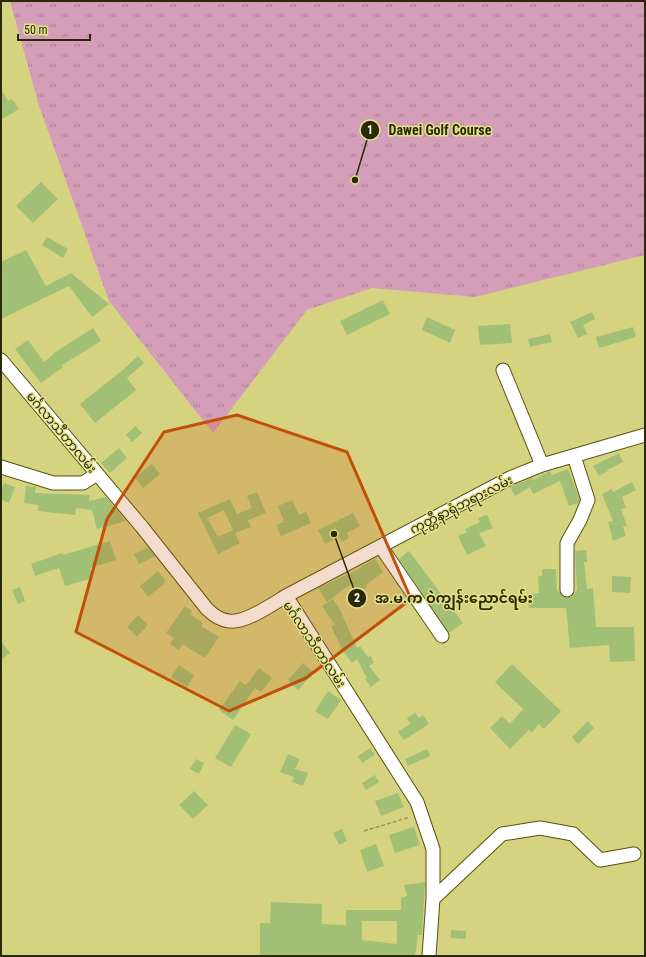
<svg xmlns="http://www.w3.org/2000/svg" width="646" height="957" viewBox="0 0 646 957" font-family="'Roboto Condensed','Noto Sans Myanmar',sans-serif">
<defs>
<pattern id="grass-tufts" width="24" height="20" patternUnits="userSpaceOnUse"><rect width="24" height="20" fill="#d49eb9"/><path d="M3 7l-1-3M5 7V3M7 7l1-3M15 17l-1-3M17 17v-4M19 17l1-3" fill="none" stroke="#ac8194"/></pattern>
</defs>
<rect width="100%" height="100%" fill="#d6d380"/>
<path fill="url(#grass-tufts)" d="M10,1H645V255L475,297L372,288L307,310L213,433L109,301L39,106Z"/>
<path fill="#a1c075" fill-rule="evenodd" d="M1,89L8,101L12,99L19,109L1,120Z
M41,182L58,199L33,223L16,206Z
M47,237L68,249L63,258L42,245Z
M26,250L46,286L71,273L109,304L92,317L69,286L1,319V262Z
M383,300L390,314L347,335L340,321Z
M592,312L595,319L583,325L587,334L578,338L570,322Z
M427,317L455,330L450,343L422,330Z
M510,324L512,343L480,345L478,326Z
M633,327L636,337L599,348L596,337Z
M93,328L101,341L62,365L63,367L41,383L15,349L28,340L44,362L57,351Z
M550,334L552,342L530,347L528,339Z
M138,356L144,363L127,378L136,390L95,423L80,404L124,369Z
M135,426L142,433L132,442L126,435Z
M119,448L127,458L110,473L101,463Z
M619,453L623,462L607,470L608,471L599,476L593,466Z
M152,464L160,474L143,488L135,477Z
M568,469L580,500L578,503L569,506L560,481L533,494L530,487L515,496L510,487L532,478L533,480L550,471L552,475Z
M632,482L636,490L622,497L626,508L621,509L627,526L623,527L626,536L613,541L608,522L613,521L602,494L612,489L613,492Z
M4,483L15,487L9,503L1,500V491Z
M26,486L36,487L35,493L90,495L89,501L106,497L126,521L97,529L92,510L76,508L75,515L38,511V505L24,503Z
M257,492L266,513L248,520L251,527L235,533L240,543L218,554L198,513L230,499L237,514L252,508L247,496ZM224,510L233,530L218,537L207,518Z
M292,500L299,515L306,512L311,523L281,536L276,525L284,522L278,506Z
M353,513L360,526L347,533L349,538L342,542L339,537L325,544L318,530Z
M487,515L493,528L479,533L486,546L467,555L458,536L467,532L465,529L480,522L478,518Z
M110,541L116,560L90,568L93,578L65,586L59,568L35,576L31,564L62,553L63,555Z
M148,547L155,556L139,564L134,554Z
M586,550L587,562H584L587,589L593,588L596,627H634L635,661L610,662L609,645L570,648L566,608H529L528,594L539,593L538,576H542V569H556L557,591H559L563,597H571L577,590L575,551Z
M409,551L463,623L449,633L399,559Z
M375,558L383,572L366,585L367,587L358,592L352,583L327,602L318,588L357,570Z
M158,571L166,582L148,597L140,586Z
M612,576L631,577L630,593L612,592Z
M20,587L25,601L18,604L12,590Z
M333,599L340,610L357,648L360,646L368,657L371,656L374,663L369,666L380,680L371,687L365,679L367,678L357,659L352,663L343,651L331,626L335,625L322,606Z
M185,606L192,611L190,614L203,623L201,626L219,637L205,658L182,644L179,650L170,644L174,638L166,633Z
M138,615L148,625L137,637L127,627Z
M1,641L10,653L1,660Z
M303,663L314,673L298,690L288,680Z
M512,664L561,711L544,729L539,724L532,733L529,730L510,749L490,728L502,716L510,724L523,709L495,682Z
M179,665L194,675L187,687L171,677Z
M259,668L272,678L261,692L255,688L233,720L219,710L240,681L246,685Z
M328,691L341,700L328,719L315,711Z
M415,713L419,718L423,715L429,724L404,740L398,732L410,724L407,718Z
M588,721L594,728L578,744L572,737Z
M235,725L251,734L231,767L215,758Z
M370,748L375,755L362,763L358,756Z
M427,749L430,756L408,766L405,759Z
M288,754L300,759L295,769L308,773L303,786L292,782L294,777L280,772Z
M196,759L204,763L199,774L190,769Z
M375,775L379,782L366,790L362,783Z
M194,791L208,805L193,819L179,805Z
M398,793L404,807L381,816L375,801Z
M414,827L420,845L395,853L389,835Z
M342,829L347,841L339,845L333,833Z
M376,844L384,866L367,872L360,850Z
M425,882L422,935H418L415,956H260V923H270L271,902L322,904V924L346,925V910H401V898L407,896L404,885ZM362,921H397V944L362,940Z
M451,930L466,931V939L451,938Z"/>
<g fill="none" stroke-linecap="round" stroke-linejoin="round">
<defs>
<path id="minor" d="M1,360L142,527L207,609C213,615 220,620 229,621C244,624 273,604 286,596L417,802L433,849V899L429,956
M503,370L542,465
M1,467L53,483H83L97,474
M381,547L442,636
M567,590V543L580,520L588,500L574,456
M286,596L510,478L542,465L645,435
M433,899L502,834L540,828L573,834L600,860L634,854"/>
</defs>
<use href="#minor" stroke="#54520e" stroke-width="15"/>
<path stroke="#979453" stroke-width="1.5" stroke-dasharray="4 2" stroke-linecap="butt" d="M364,831L410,817"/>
<use href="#minor" stroke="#fff" stroke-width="13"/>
</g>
<path fill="#c2500b" fill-opacity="0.2" stroke="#c2500b" stroke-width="3" stroke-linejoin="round" d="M237,415L347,452L411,599L306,678L229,711L76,632L107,519L164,432Z"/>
<g text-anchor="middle" stroke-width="3" stroke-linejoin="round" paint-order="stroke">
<g font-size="13" fill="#2b2a06" stroke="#e3e18c">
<text transform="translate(62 432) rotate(50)" y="5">မင်္ဂလာသီတာလမ်း</text>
<text transform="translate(461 504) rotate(-27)" y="5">ကုတ္တီနာရုံဘုရားလမ်း</text>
<text transform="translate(315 644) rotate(56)" y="5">မင်္ဂလာသီတာလမ်း</text>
</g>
</g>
<path fill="none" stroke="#2b2a06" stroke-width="1.5" d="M355 180L370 130M334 534L357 598"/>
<g fill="#2b2a06" stroke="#e3e18c" stroke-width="1.5">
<circle cx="355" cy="180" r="4"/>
<circle cx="334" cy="534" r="4"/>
<circle cx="370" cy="130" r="10"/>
<circle cx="357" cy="598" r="10"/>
</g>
<g font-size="12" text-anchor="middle" font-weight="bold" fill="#fff">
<text x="370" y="134">1</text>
<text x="357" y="602">2</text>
</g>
<g font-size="14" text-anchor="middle" font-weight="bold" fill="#2b2a06" stroke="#e3e18c" stroke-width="3" stroke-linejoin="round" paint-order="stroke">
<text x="440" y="135">Dawei Golf Course</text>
<text x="454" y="603">အ.မ.က ဝဲကျွန်းညောင်ရမ်း</text>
</g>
<rect width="646" height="957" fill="none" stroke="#2b2a06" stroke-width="4"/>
<path d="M18 34v6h72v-6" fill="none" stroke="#2b2a06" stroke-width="2"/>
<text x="24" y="34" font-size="12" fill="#2b2a06" stroke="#e3e18c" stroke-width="3" paint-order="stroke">50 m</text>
</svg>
